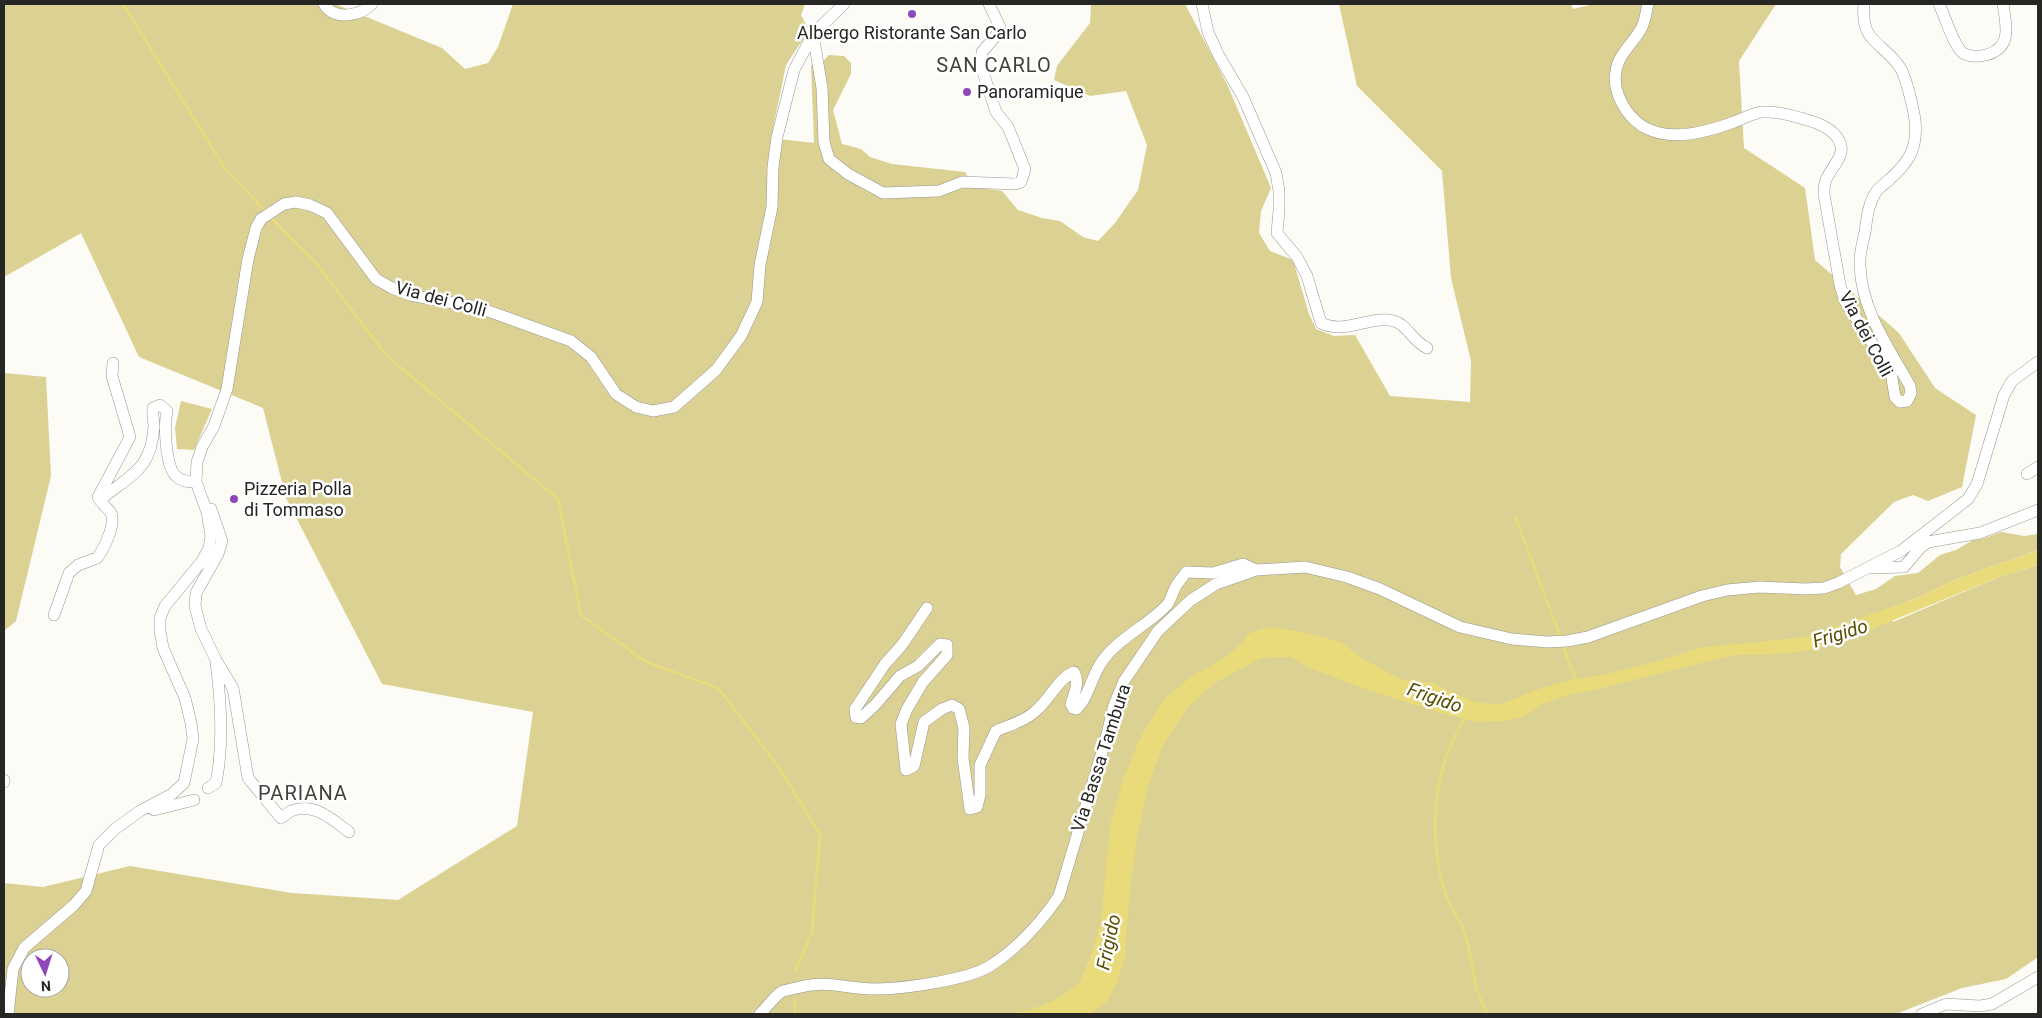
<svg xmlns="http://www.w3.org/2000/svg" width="2042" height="1018" viewBox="0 0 2042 1018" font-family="Roboto,sans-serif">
<rect width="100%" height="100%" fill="#fcfbf5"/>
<path fill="#dad193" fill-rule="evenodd" d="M4,4H335L442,48L465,69L488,63L498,47L513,4H805L801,15L809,30L786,65L771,138L814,143L811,65L822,62L829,55L844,56L851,63V74L833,110L842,144L861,149L870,157L892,164L965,172L975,187L1002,191L1018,210L1042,218L1060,221L1083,237L1098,241L1115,223L1138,190L1147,145L1126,91L1090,96L1054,80L1057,66L1090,23L1091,4H1185L1227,84L1271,188L1261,211L1259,233L1270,251L1293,260L1309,314L1316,329L1334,336L1355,335L1390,396L1470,402L1471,361L1451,278L1442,171L1357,86L1339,4H1571L1573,9L1595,4H1776L1739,61L1744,148L1805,188L1815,260L1899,333L1935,388L1976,415L1962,487L1928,501L1913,495L1894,502L1841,554L1840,567L1856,595L1876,589L1895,576L1918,573L1940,555L1956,550L1973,540L1985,538L2001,532L2024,536L2038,534V550L1952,581L1915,599L1887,609L1893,622L1999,577L2038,565V957L2006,979L1962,988L1896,1014H4V883L43,887L130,866L292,893L398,900L517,826L533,712L382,684L286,498L263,408L139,357L81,233L4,277ZM30,958H60V988H30Z
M4,373L46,377L51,476L16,621L4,631Z
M181,401L212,409L194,450L177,449L175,428Z"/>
<path fill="#e9db7a" d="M2038,550V565L1999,577L1840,642L1804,651L1781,654L1737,655L1701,663L1594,690L1568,695L1545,703L1525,716L1507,721L1478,722L1441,713L1368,690L1310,668L1290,657L1261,658L1213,684L1187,708L1162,748L1149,783L1137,837L1129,900L1125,957L1117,983L1107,1001L1090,1014H1002L1027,1011L1055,1000L1079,984L1091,956L1101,922L1110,825L1123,780L1139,740L1163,700L1191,677L1224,658L1242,643L1248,634L1267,627L1304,632L1340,642L1365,660L1400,679L1432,683L1474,702L1500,705L1533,691L1568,680L1602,675L1659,661L1698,648L1805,637L1915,599L1952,581Z"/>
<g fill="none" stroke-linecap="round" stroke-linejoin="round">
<path stroke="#e9db7a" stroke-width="2.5" d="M123,4L224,167L266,212
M269,216L316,263L386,355L558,499L581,615L646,662L718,688L778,766L820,834L812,932L796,970
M1515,516L1560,636
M1564,649L1576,680
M1466,717C1432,767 1428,835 1445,893C1449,905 1460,919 1465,934C1471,952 1472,971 1477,990C1479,998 1484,1006 1487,1014
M795,1014V1000"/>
<defs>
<path id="minor" d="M324,4C334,21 360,16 372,4
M1202,4L1208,32L1218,54L1243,97L1276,173L1279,191V210L1277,233L1297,257L1307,276L1321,323C1346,335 1369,315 1394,321C1408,325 1412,341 1427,348
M1648,4C1646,12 1645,22 1641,29C1633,43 1618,55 1616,71C1613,86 1618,98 1626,110C1651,147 1699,135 1734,122C1743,119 1752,113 1762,112C1780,111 1797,117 1814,122C1825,126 1838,133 1841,146C1844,157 1830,169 1826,180C1824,184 1824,190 1824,194L1840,285L1845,301L1891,372L1895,397L1900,402L1907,401L1911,393L1910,386C1889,348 1861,310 1860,265C1859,254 1863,242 1865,232C1867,218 1868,204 1876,192C1879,187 1885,184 1890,179C1909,162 1918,148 1915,120C1913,107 1907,81 1901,69C1885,42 1860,45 1864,4
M1939,4C1945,16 1953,45 1963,53C1970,57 1978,57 1986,55C2013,48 2006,25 2003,4
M813,34L822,88L824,142L829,159L848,174L883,193L939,191L962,182L1015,184L1021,182L1025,169L1008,127L996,112L981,66L982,52L999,32L1000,27L989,4
M2027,474L2038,467
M98,497L105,496C134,473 151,468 154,427C154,420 152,414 153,408L160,405L167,411C164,425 165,468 177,477C183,482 190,482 196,482
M98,497L130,437L112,376L113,363
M211,509L222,541L218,554L196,593L195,606L201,629L216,660L233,688L248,778L281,818C285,816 287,813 291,811C314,802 332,819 349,832
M1871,568L1904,567L1921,547L1928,542L1980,533L2038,510
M927,608L902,645L885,664L855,709L856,717L861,718L876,704L900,676L918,666L940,644L947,645V655L923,682L907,709L901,724L906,770L914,766L924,722L942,709L952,705L959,709L964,728L963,758L970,809L977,807L980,795V765L996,731C1007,726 1022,722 1032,714C1047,704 1058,678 1074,672C1080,682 1074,694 1071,704L1073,708L1076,709C1088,700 1092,674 1103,660C1120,637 1147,626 1167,605C1171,600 1172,594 1175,588C1178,582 1183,577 1186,572L1213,573L1243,564L1256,570
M54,615L69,573L78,565L97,558C104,549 116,524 111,513C107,507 101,504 98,497
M4,780V782
M208,788L216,783C224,744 221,701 216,662
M154,810L194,800
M8,1014L13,969L24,948L74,905L86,891L99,845L115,829L140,811L172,794L184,783L193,739L191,723L185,698L163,648L160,631V618L165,606L202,561L209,548L211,536L207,512L196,482L197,462L202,447L214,426L227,389L248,259L256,228L261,219L284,204L296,202L310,205L327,213L376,279L392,288L410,295L480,308L571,341L591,357L616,394L636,407L653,411L674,407L716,370L741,336L757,302L760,265L772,207L773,167L777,137L794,70L813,34L844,4
M760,1014C767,1007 774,997 781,992C785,990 792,989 796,988C827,979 845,989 875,989C902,989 968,980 990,966C1018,948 1040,924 1059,896L1105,742L1114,705L1124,681L1158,631L1191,600L1216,584L1256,570L1305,567L1347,577L1380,589L1460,627L1512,639L1547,642L1567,641L1588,637L1702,596L1727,590L1760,587L1805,589L1824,588L1838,583L1901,551L1968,499L1977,484L2004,395L2012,381L2038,362
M1922,1014L1946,1004L1980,1006L1992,1004L2038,977"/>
</defs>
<use href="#minor" stroke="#989791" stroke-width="12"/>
<use href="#minor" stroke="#fff" stroke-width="11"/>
</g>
<g fill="#8f47b9" stroke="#fff" stroke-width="2">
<circle cx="912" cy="14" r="5"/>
<circle cx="967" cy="92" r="5"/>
<circle cx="234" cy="499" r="5"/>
</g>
<g text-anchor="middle" stroke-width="5" stroke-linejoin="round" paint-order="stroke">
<g font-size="18" fill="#262624" stroke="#fff" text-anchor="start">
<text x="912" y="39" text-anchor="middle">Albergo Ristorante San Carlo</text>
<text x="977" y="98">Panoramique</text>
<text x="244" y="495">Pizzeria Polla<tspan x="244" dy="21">di Tommaso</tspan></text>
</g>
<g font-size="18" fill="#262624" stroke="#fff">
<text transform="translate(441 299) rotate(15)" y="6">Via dei Colli</text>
<text transform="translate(1866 334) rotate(62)" y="6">Via dei Colli</text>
<text transform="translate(1101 758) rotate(-72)" y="6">Via Bassa Tambura</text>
</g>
<g font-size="19" font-style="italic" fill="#594e00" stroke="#fff">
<text transform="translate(1840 633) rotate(-17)" y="7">Frigido</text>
<text transform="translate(1435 697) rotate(19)" y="7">Frigido</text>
<text transform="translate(1108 942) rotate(-78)" y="7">Frigido</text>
</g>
<g font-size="20" letter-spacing="1" fill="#42413c" stroke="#fff">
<text x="994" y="72">SAN CARLO</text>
<text x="303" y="800">PARIANA</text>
</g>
</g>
<rect width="2042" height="1018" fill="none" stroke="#262624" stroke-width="10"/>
<g transform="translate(45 973) rotate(176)"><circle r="24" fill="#ffffff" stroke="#a8a8a7"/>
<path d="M0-4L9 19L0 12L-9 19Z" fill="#8f47b9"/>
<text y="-8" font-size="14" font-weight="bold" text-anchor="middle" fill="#262624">N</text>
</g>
</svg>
